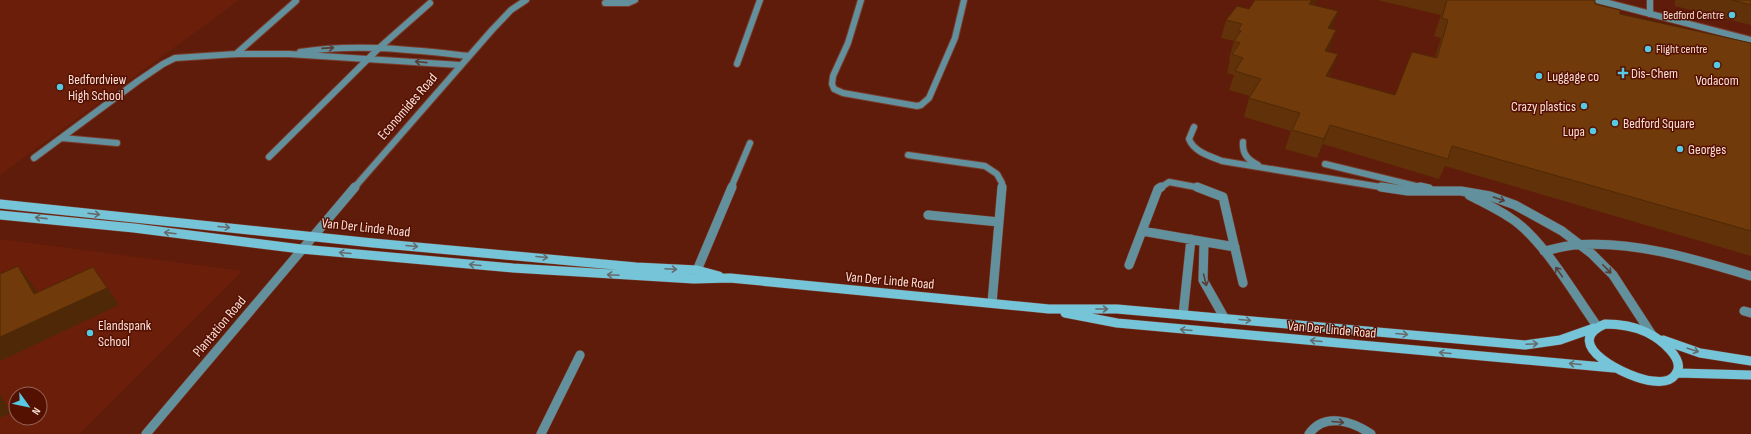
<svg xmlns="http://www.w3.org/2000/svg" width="1751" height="434" viewBox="0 0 1751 434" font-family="'Sofia Sans Condensed',sans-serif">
<rect width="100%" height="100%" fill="#601c0a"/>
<path fill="#6b1f0a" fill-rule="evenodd" d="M0,0H239L0,175Z
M0,239L242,271L79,434H0ZM16,394H40V418H16Z"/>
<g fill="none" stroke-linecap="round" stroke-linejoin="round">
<defs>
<path id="lane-far1" d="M1650,0V14
M1194,127L1189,139C1194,152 1210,156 1222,161L1387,188
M1243,142C1242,154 1248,160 1258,165
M1325,164L1424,188
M1160,188L1169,182L1201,188"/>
<path id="lane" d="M1197,187L1223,197L1243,283
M1381,187L1408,191H1461L1490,196L1515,205L1562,231L1592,254L1613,275L1652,335
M1420,187L1429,189
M1469,195C1482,202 1497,209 1509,217C1542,237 1574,294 1597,326
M1142,231L1235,247
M1204,242L1203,280L1225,319
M1544,251C1554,249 1564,246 1574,245C1633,240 1695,259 1751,276
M1129,265L1158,189L1161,187
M1744,311L1751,313
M1183,315L1191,239"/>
<path id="street-far1" d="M861,0L848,43L833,76L832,84L834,89L843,93L917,106L921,105L929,98L955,38L964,0
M1597,0L1751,40
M605,3H628L635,0
M300,52C357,43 412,50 469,56
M236,54L296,1L295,0
M737,64L760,0
M62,138L117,143
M908,155L985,166L997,174L1002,183V188
M269,157L379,48L430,3
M34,158L138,81L163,64L175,58L236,54H289L460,65
M354,188L492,30L511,10L526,0
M731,188L750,143"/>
<path id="street" d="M928,215L999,222
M695,275L732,187
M992,303L1002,187
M146,434L355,187
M541,434L580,355
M1309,434C1324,412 1352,421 1371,434"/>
<path id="secondary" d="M0,204L373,243L636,267L697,270L719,276
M0,215L134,228L301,249L513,268L694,279L730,278L1049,309H1117L1525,345L1560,340L1594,328
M1065,313L1117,323L1614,368
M1605,324C1619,324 1633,326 1646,332C1659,338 1688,360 1675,375C1670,382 1661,382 1653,381C1629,379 1558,344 1605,324Z
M1663,340L1700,353L1751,361
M1678,373L1751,375"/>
</defs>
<use href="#lane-far1" stroke="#793b2b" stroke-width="8"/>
<use href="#lane" stroke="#793b2b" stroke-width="10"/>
<use href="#street-far1" stroke="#793b2b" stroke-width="8"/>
<use href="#street" stroke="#793b2b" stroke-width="10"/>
<use href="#secondary" stroke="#793b2b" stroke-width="10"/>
<use href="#lane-far1" stroke="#62919d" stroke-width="6"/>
<use href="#lane" stroke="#62919d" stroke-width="9"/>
<use href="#street-far1" stroke="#62919d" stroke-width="6"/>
<use href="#street" stroke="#62919d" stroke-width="9"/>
<use href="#secondary" stroke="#76c4d7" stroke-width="9"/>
</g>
<path fill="#613209" d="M1255,0H1316L1314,5L1331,29L1330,48L1328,51L1331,72L1329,77L1395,95L1435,57L1441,38L1434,36L1441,15L1377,0H1595V4L1620,14L1751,43V256L1445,166L1439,179L1323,144L1317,158L1285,149L1291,131L1244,117L1249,98L1250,96L1229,90L1234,75L1227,73L1230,60L1229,59L1234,41L1221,38L1226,20L1249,9Z
M1675,0H1751V25L1675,6Z"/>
<path fill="#4f2907" d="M1312,0H1316L1304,21L1309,4Z
M1338,11L1332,28L1322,46L1328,28Z
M1336,30L1330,48L1319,69L1325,51Z
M1338,54L1331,72L1320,95L1326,76Z
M1330,125L1323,144L1317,158L1324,139Z
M18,266L31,283L48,310L34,294Z
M93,267L119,305L0,361V337Z
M0,393L10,413L0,418Z"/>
<path fill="#713a0a" stroke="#4f2907" d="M1255,0H1312L1309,4L1338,11L1328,28L1336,30L1325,51L1338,54L1326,76L1395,95L1412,52L1437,58L1448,20L1442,18L1447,0H1595V4L1620,10V14L1751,43V231L1452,146L1448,159L1330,125L1324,139L1292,130L1300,113L1249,98L1261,79L1235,71L1243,58L1232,54L1240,43L1234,41L1241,31L1238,30L1242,24L1226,20L1237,6L1249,9Z
M1732,0H1751V5Z
M18,266L34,294L93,267L107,288L0,337V274Z"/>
<defs><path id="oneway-shaft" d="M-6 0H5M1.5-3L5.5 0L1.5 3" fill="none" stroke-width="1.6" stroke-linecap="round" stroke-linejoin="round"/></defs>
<g stroke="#593d37">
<use href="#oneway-shaft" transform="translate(328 48) rotate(-4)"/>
<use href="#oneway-shaft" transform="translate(421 62) rotate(-174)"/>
<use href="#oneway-shaft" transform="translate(1499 199) rotate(19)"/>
<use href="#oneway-shaft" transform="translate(1607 269) rotate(46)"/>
<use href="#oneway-shaft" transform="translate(1559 272) rotate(-125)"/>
<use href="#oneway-shaft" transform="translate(1205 280) rotate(76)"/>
<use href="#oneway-shaft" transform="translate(1338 422) rotate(5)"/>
</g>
<g stroke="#656a6c">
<use href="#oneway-shaft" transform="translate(94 214) rotate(7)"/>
<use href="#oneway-shaft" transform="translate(41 218) rotate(-174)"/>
<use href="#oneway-shaft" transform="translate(224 227) rotate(5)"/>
<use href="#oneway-shaft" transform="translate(170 233) rotate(-173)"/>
<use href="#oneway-shaft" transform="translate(412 246) rotate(5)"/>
<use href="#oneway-shaft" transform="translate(345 253) rotate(-175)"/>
<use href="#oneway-shaft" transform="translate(542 257) rotate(5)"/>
<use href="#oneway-shaft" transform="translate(475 265) rotate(-175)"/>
<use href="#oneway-shaft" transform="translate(671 269) rotate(3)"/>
<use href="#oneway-shaft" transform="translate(613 275) rotate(-177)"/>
<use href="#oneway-shaft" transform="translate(1102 309)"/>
<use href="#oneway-shaft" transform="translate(1245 320) rotate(5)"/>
<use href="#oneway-shaft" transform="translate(1186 330) rotate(-175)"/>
<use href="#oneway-shaft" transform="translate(1402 334) rotate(5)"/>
<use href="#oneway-shaft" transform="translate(1316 341) rotate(-175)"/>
<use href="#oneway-shaft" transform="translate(1532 344) rotate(-3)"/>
<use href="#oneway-shaft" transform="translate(1693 350) rotate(18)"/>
<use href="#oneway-shaft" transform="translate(1445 353) rotate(-175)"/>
<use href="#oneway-shaft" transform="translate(1575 364) rotate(-175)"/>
</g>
<g fill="#57c9e3" stroke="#541000" stroke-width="1.5">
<circle cx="1732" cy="15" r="4"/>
<circle cx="1648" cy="49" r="4"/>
<circle cx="1717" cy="65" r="4"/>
<path d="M1621 67h4v4h4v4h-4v4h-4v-4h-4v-4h4z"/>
<circle cx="1539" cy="76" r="4"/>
<circle cx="60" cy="87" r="4"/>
<circle cx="1584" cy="106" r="4"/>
<circle cx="1615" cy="123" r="4"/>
<circle cx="1593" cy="131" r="4"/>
<circle cx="1680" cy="149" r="4"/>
<circle cx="90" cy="333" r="4"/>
</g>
<g text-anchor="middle" stroke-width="3" stroke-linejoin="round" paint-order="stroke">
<g font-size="12" fill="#fadfd8" stroke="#541000" text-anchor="end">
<text x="1724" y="19">Bedford Centre</text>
<text x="1656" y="53" text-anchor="start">Flight centre</text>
</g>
<g font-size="14" fill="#fadfd8" stroke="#541000" text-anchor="start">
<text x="1631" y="78">Dis-Chem</text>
<text x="1547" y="81">Luggage co</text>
<text x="68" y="84">Bedfordview<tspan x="68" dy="16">High School</tspan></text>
<text x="1717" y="85" text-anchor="middle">Vodacom</text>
<text x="1576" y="111" text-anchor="end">Crazy plastics</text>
<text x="1623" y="128">Bedford Square</text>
<text x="1585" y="136" text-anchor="end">Lupa</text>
<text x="1688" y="154">Georges</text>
<text x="98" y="330">Elandspank<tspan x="98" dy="16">School</tspan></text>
</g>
<g font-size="14" fill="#fadfd8" stroke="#541000">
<text transform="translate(407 106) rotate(-49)" y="5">Economides Road</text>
<text transform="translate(366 227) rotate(6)" y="5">Van Der Linde Road</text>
<text transform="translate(890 280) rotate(5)" y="5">Van Der Linde Road</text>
<text transform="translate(219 326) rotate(-50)" y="5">Plantation Road</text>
<text transform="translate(1332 329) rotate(5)" y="5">Van Der Linde Road</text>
</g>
</g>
<g transform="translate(28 406) rotate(123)"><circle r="19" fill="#541000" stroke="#966356"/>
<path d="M0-3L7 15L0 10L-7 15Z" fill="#57c9e3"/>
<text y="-6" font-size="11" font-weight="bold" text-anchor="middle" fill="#fadfd8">N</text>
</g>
</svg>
